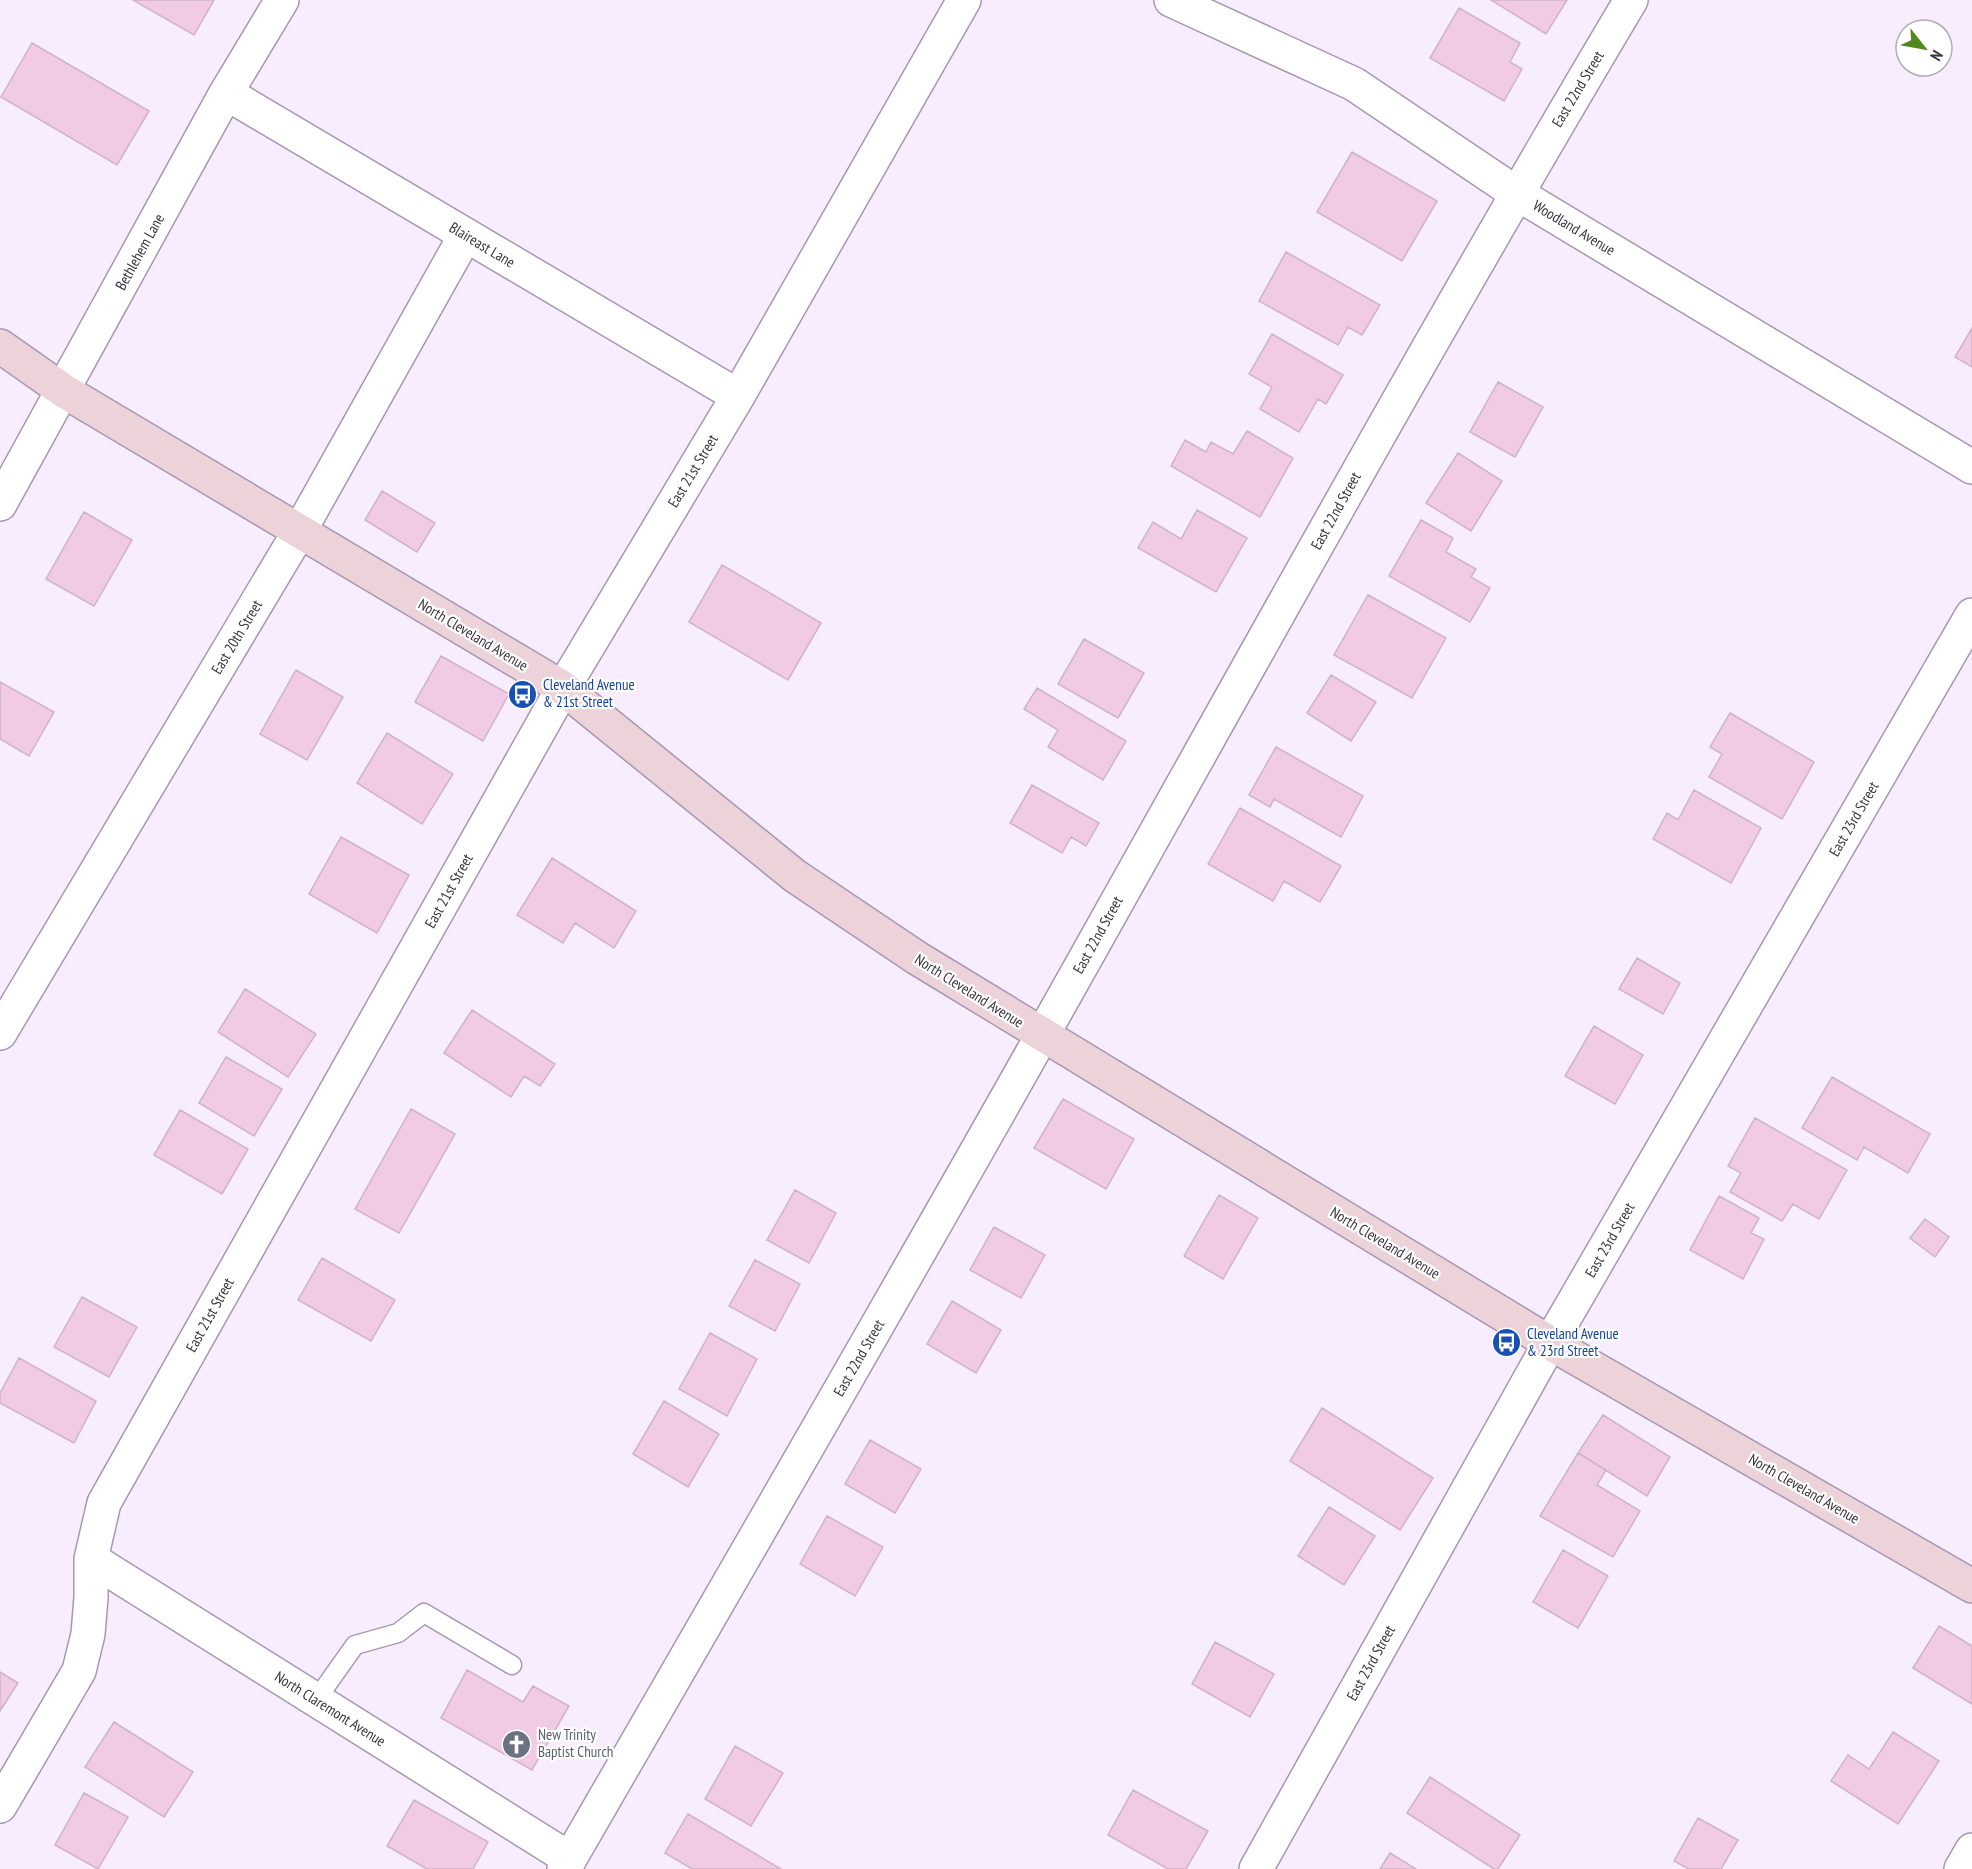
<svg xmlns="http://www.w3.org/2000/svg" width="1972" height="1869" viewBox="0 0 1972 1869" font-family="'PT Sans Narrow',sans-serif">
<rect width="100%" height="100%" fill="#f7edfe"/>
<path fill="#f1cbe6" stroke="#cfb3c7" stroke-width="1.5" d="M133,0H214L194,35Z
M1491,0H1567L1546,34Z
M1459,8L1520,43L1510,62L1522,69L1504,101L1430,58Z
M32,43L149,111L117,165L1,97Z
M1352,152L1437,201L1402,261L1317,212Z
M1286,252L1380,305L1362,335L1348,327L1338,345L1259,301Z
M1972,328V367L1955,357Z
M1272,334L1343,375L1326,404L1318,399L1299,432L1260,409L1272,387L1249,374Z
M1498,382L1543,407L1515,457L1470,432Z
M1247,431L1293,458L1260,517L1171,466L1185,440L1206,452L1211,442L1233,454Z
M1458,453L1502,481L1471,531L1426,503Z
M382,491L435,523L417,552L365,520Z
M1197,510L1247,538L1216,592L1138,548L1153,522L1181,539Z
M84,512L132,540L94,606L46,579Z
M1421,520L1453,538L1446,552L1476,569L1471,577L1490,588L1470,622L1389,576Z
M722,565L821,623L788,680L689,622Z
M1368,595L1446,638L1412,698L1334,655Z
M1084,639L1144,673L1118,718L1058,684Z
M441,656L509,694L483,741L415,702Z
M296,670L343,697L307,760L260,734Z
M1331,675L1376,702L1351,741L1307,713Z
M0,682L54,712L29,756L0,739Z
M1037,688L1126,741L1103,780L1048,747L1058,730L1024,709Z
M1730,713L1814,762L1782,819L1709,777L1722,754L1710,747Z
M387,733L453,774L422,824L357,783Z
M1276,747L1363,796L1341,837L1274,799L1270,807L1249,795Z
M1032,785L1099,823L1086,846L1071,837L1062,853L1010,823Z
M1694,790L1761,828L1731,883L1653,839L1667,813L1678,820Z
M1240,808L1341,866L1320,902L1284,881L1273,901L1208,864Z
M341,837L409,875L377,933L309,894Z
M552,858L636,911L614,948L575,923L563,943L517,915Z
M1637,958L1680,983L1663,1014L1619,989Z
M245,989L316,1034L288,1077L218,1032Z
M472,1010L555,1064L540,1086L524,1076L511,1097L444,1053Z
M1594,1026L1643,1055L1615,1104L1565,1076Z
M226,1057L282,1089L254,1136L199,1103Z
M1832,1077L1930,1134L1908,1173L1864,1147L1857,1160L1802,1128Z
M1063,1099L1134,1139L1106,1189L1034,1148Z
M411,1109L455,1134L399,1233L355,1209Z
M180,1110L248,1149L222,1194L154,1155Z
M1755,1118L1847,1170L1819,1219L1793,1204L1782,1221L1730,1192L1741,1173L1728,1166Z
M795,1190L836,1213L809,1263L767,1240Z
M1219,1195L1258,1218L1223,1279L1184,1256Z
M1719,1196L1759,1218L1751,1233L1764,1239L1743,1279L1690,1250Z
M1925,1219L1949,1237L1935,1257L1910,1238Z
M994,1227L1045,1255L1021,1298L970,1270Z
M322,1258L395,1300L371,1341L298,1300Z
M755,1260L800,1284L775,1331L729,1306Z
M82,1297L137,1327L109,1377L54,1347Z
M952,1301L1001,1330L976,1373L927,1344Z
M710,1333L757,1359L727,1416L679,1389Z
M19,1358L96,1401L74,1443L0,1403V1393Z
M664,1401L719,1434L688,1487L633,1454Z
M1322,1408L1433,1478L1400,1530L1290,1461Z
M1603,1415L1670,1457L1647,1496L1578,1453Z
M870,1440L921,1469L895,1513L845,1484Z
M1578,1453L1606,1470L1597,1485L1640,1511L1613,1557L1540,1516Z
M1329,1507L1375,1536L1344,1585L1298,1556Z
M827,1516L883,1547L855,1596L800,1564Z
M1563,1550L1608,1576L1578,1628L1533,1602Z
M1939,1626L1972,1646V1704L1913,1668Z
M1215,1642L1274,1674L1250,1717L1192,1684Z
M467,1670L523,1702L533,1686L569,1706L532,1770L441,1718Z
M0,1672L18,1683L0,1711Z
M114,1722L193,1772L164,1817L85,1767Z
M1893,1732L1939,1761L1898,1824L1831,1781L1848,1755L1869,1769Z
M735,1746L783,1773L751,1826L705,1799Z
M1430,1777L1520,1835L1498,1869H1494L1407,1813Z
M1133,1790L1208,1831L1186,1869H1168L1108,1835Z
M84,1793L128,1817L98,1869L55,1845Z
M414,1800L488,1842L473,1869H427L387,1846Z
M688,1814L781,1869H692L665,1853Z
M1698,1818L1738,1840L1721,1869H1689L1674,1861Z
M1390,1853L1416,1869H1380Z"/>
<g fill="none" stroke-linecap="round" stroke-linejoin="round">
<defs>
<path id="lane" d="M316,1700L355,1645L398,1633L424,1613L512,1665"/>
<path id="street" d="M1171,0L1354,84L1516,193L1972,467
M226,93L738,396
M0,504L226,93L282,0
M0,1033L299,532L465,236
M91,1559L570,1859
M0,1806L79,1671L88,1634L91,1598V1559L104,1503L563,688L738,396L964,0
M564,1869C726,1588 889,1308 1048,1025C1241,682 1430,337 1631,0
M1256,1869L1550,1343L1972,615
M1961,1869L1972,1850"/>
<path id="secondary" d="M0,346L64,391L563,688L795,876L917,958L1550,1343L1972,1586"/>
</defs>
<use href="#lane" stroke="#a797b1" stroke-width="21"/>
<use href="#street" stroke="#a797b1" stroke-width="36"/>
<use href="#secondary" stroke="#a797b1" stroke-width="36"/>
<use href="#lane" stroke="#fff" stroke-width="18"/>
<use href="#street" stroke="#fff" stroke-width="33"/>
<use href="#secondary" stroke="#ecd3da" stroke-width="33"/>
</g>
<defs>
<symbol id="bus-disc" viewBox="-11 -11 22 22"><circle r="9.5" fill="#1a4fb4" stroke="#fff"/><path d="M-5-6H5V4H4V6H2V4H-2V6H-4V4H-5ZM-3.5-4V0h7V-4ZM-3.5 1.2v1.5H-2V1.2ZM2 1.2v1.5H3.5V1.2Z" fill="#fff"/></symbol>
<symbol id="church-disc" viewBox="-11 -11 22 22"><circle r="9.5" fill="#6b7280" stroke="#fff"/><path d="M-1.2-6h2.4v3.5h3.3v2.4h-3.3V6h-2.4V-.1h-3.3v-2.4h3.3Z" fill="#fff"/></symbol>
</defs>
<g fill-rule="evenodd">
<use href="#bus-disc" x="506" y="678" width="33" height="33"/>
<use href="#bus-disc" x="1490" y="1326" width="33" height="33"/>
<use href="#church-disc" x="500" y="1728" width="33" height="33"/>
</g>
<g text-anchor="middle" stroke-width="4.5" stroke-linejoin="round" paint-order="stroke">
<g font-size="15" fill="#3a343f" stroke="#fff">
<text transform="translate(1578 89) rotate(-59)" y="5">East 22nd Street</text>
<text transform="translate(1574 228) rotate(31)" y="5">Woodland Avenue</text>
<text transform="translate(482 245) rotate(31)" y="5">Blaireast Lane</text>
<text transform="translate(140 252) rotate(-61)" y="5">Bethlehem Lane</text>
<text transform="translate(693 471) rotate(-59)" y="5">East 21st Street</text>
<text transform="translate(1336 511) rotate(-61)" y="5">East 22nd Street</text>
<text transform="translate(473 635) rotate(31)" y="5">North Cleveland Avenue</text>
<text transform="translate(237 637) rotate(-59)" y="5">East 20th Street</text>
<text transform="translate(1854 819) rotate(-60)" y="5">East 23rd Street</text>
<text transform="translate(449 891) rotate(-61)" y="5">East 21st Street</text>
<text transform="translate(1098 935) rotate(-61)" y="5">East 22nd Street</text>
<text transform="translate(969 991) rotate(32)" y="5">North Cleveland Avenue</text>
<text transform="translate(1610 1240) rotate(-60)" y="5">East 23rd Street</text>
<text transform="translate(1385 1243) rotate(31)" y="5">North Cleveland Avenue</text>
<text transform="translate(210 1315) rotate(-61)" y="5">East 21st Street</text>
<text transform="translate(859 1358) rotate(-60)" y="5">East 22nd Street</text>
<text transform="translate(1804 1489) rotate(30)" y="5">North Cleveland Avenue</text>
<text transform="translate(1371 1663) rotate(-61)" y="5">East 23rd Street</text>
<text transform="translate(330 1709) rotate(32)" y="5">North Claremont Avenue</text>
</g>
<g font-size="15" fill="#164399" stroke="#fff" text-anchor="start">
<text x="543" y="690">Cleveland Avenue<tspan x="543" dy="17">&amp; 21st Street</tspan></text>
<text x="1527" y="1339">Cleveland Avenue<tspan x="1527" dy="17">&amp; 23rd Street</tspan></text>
</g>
<g font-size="15" fill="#5b616d" stroke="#fff" text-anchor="start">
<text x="538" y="1740">New Trinity<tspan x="538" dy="17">Baptist Church</tspan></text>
</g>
</g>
<g transform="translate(1924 48) rotate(121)"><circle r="28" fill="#ffffff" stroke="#b0aeb2" stroke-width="1.5"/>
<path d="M0-4.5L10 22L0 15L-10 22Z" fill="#54871e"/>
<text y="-9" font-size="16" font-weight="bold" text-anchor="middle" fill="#3a343f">N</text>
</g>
</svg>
